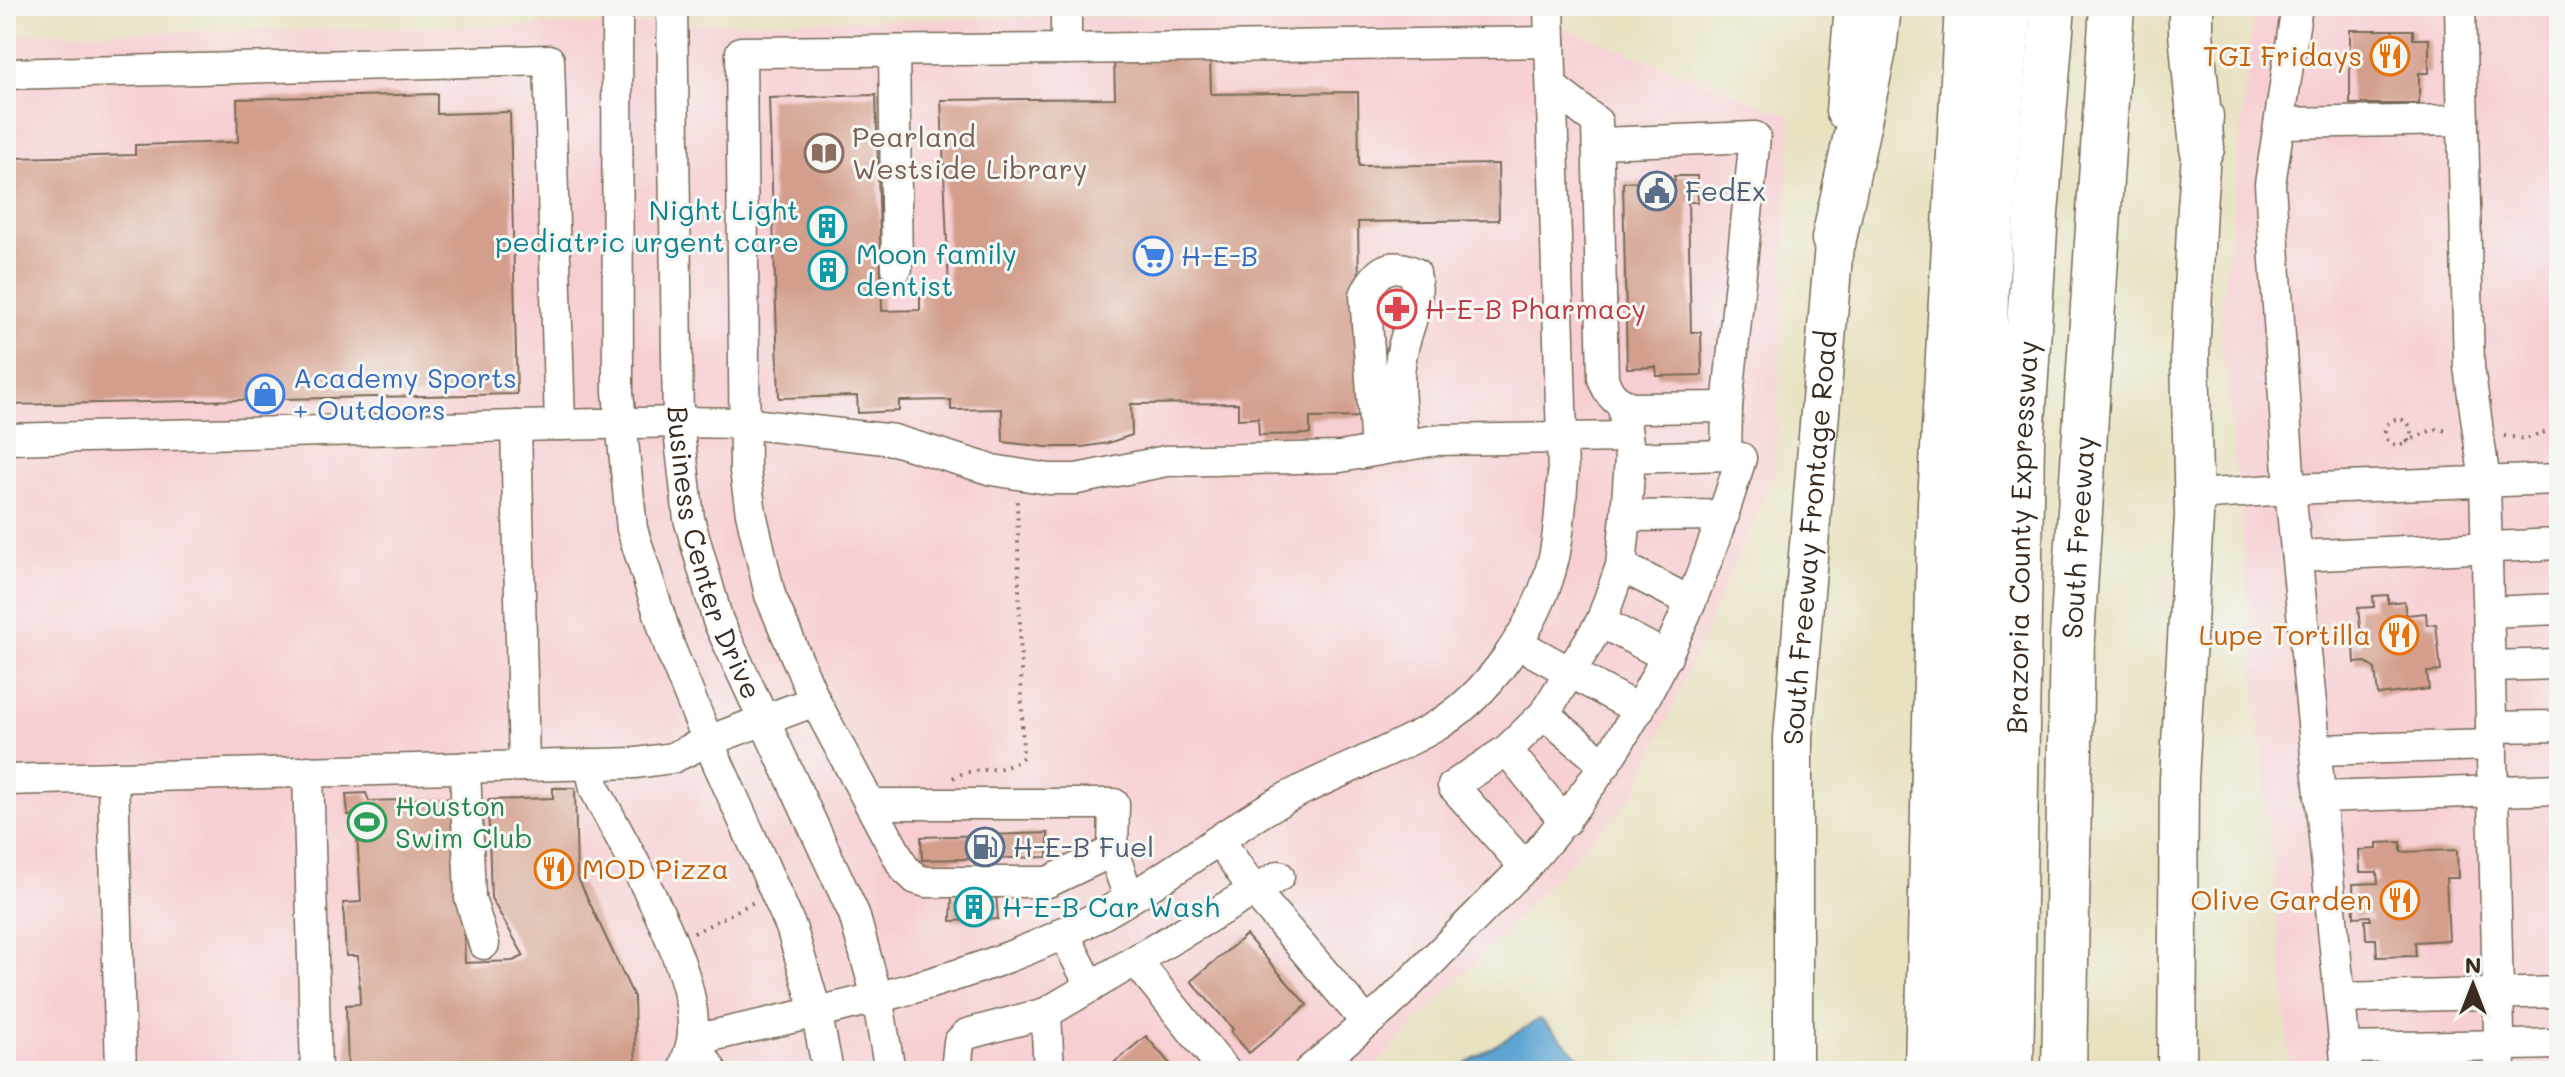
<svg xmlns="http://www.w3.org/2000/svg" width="2565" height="1077" viewBox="0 0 2565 1077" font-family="Mali,sans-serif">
<rect width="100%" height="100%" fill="#f6f6f2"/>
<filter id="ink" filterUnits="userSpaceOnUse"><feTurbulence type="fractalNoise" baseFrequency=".0125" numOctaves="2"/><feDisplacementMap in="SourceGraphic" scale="16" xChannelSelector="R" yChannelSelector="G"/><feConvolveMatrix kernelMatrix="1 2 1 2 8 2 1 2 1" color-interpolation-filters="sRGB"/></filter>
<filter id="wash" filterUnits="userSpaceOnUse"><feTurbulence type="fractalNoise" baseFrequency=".006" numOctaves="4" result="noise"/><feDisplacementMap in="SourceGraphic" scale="32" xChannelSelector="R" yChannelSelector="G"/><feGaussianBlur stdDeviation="1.8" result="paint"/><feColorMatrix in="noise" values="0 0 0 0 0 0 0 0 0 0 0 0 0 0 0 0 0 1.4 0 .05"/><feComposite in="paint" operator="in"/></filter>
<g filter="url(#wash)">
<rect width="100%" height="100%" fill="#e8e2c1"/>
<path fill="#f7cfd3" d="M2254,6H2559V1071H2291L2240,515L2220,326Z
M1521,10L1791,116L1775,469L1635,794L1371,1071H6V34Z"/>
<path fill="#5da4d3" stroke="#4c6778" stroke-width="2" d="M1540,1019L1594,1071H1452Z"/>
<g id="blocks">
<path fill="#d39f8c" d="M2350,30H2413V39H2429V73H2419V104H2350Z
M1210,56L1211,94L1358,92L1359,166L1498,164L1499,220L1358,222L1361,417L1310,418V434L1259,435L1258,418L1238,419V403L1131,404L1132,435L1108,443L1082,447H1047L1003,442L1002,409L951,410V400L899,401V411L858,413L857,396L779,398L769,98L876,95L882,311L920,310V290H949L941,100L1115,98L1114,57Z
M437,94V114L510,112L517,394L6,405V108L13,110L14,158L135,155V145L238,142L237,99Z
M1674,176H1697L1698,202H1688L1691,332H1701L1702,375L1657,376L1656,367L1627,368L1623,182L1675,181Z
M2388,595V603L2404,601L2406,615L2426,613L2427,625L2436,624L2441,671L2427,672L2429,689L2378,695L2375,669L2366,662L2355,663L2354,645H2362L2358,608L2374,607L2373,596Z
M553,788H575L577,876L634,997L636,1071H348L346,1005L360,1004L358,956H346L343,903L361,902L356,815H348L346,794L366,793L369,801L459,798L465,963L513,961L524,956L491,898L488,800L553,798Z
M1048,833V857L922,860L921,837Z
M2401,842V852L2457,850L2458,878H2446L2449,940L2415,942L2416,956L2377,957L2376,939H2366L2365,920H2371L2370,916L2354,917L2353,884L2378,883L2377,872H2360L2359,850L2377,849V843Z
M996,894L998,919L951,921L952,896Z
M1246,935L1307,1005L1249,1053L1231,1032L1233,1029L1191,981Z
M1146,1036L1176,1071H1104Z"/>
</g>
</g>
<g filter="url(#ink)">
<use href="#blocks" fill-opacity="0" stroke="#786a57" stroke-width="2"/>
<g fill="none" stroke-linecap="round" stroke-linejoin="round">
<defs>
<g id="minor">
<path d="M617,6L618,392L632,529L670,648L708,741L791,927L816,1011L828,1071"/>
<path id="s1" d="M672,6L678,422L689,519L718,621L854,914L877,997L890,1071"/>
<path d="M1066,6V49L741,52L745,471L751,513L770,595L815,701L904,868L916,879L926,882H1048L1113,851"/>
<path d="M2460,6L2469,367L2485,482L2500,1071"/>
<path d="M1066,49L1550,42"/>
<path d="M894,51L897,268"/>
<path d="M6,74L549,60L560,425"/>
<path d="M1552,87L1597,122L1603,378C1609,397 1617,403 1636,408L1727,407"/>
<path d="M2280,123L2463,120"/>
<path d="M1600,143L1755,137L1727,407L1726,455"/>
<path d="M1623,405L1630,458L1626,516L1621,566L1601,622L1544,714L1507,750L1453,786L1525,867C1634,746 1695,613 1741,458L1726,455L1630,458"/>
<path d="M516,426L524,766"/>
<path d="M6,439L678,422L743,423L894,440L992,470L1049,479H1077L1166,461L1340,457L1436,440L1627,437"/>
<path d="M1376,449L1365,295C1376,271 1390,260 1415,273C1422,308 1406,325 1401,358C1396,387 1402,415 1404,445"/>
<path d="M2193,495L2290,489L2270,184L2297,6"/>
<path d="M1626,516L1724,515"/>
<path d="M2297,556L2559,544"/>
<path d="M1621,566L1691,602"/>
<path d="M2489,612L2559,609"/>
<path d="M1601,622L1667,657"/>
<path d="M1517,643L1639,710"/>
<path d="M2490,666L2559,664"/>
<path d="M1544,714L1605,765"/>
<path d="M2491,727L2559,726"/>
<path d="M1507,750L1565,822"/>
<path d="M2316,750L2492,745"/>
<path d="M590,764L595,789C626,851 703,973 692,1041C690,1051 686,1061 683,1071"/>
<path d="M465,767L470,898L484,944"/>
<path d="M308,771L316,1071"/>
<path d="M113,777L121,1071"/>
<path d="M6,780L636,763L672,758L708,741L815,701"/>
<path d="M2320,797L2559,789"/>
<path d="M870,804H1114L1113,851L1129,898"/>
<path d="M1220,841L1255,892L1367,1023"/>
<path d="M1063,932L1091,987"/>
<path d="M1136,961L1225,1071"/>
<path d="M2340,998L2559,992"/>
<path d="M1046,1013L1049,1071"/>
<path d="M2345,1048L2559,1044"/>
<path d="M712,1071L693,1040C832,1008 976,983 1103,914C1156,885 1204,848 1255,816C1310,781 1372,761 1429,730C1488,699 1540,621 1554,557C1560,529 1561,501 1563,473L1549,6"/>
<path d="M956,1071L959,1042L967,1034L1046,1013L1279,876"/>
<path d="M1309,1071L1386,1007L1525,867"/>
<path d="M2347,1071L2290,489L2559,479"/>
</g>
<g id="major">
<path d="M1845,111L1854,6"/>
<path id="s2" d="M1793,1071V737L1837,208"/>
<path d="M2177,1071L2179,779L2194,516L2190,356L2197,207L2204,116"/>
</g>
<g id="highway">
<path d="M2191,6V33L2202,148"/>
<path d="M1834,239L1874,50L1879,6"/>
<path d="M1927,1071L1940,503L1967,6"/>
<path d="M1970,1071L1986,291L2009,6"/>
<path id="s3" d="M2011,1071L2022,441L2036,213L2053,6"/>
<path id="s4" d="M2064,1071L2072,637L2112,6"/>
</g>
</defs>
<use href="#minor" stroke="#786a57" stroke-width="33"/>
<use href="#major" stroke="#786a57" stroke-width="41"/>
<use href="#highway" stroke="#786a57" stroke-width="47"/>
<path stroke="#786a57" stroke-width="4" stroke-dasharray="2 6" stroke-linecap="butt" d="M2385 432a13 13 0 1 1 26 0a13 13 0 1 1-26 0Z
M2504,436L2526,439L2559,427
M2406,442L2434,429L2451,431
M953,778C979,763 998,778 1023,757L1017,498
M694,933L754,902"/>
<use href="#minor" stroke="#fff" stroke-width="30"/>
<use href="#major" stroke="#fff" stroke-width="38"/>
<use href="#highway" stroke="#fff" stroke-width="44"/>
</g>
</g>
<defs>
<symbol id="restaurant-ring" viewBox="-11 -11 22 22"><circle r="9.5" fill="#f6f6f2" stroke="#e8710a" stroke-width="1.5"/><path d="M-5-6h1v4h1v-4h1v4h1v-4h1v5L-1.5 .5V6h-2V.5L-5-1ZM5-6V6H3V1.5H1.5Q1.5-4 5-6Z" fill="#e8710a"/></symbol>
<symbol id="library-ring" viewBox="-11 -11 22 22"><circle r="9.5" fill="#f6f6f2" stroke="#8d6e63" stroke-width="1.5"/><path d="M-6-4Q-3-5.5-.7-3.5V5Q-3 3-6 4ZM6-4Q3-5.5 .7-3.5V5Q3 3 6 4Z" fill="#8d6e63"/></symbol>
<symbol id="civic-ring" viewBox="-11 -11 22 22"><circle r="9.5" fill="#f6f6f2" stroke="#5c6f8a" stroke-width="1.5"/><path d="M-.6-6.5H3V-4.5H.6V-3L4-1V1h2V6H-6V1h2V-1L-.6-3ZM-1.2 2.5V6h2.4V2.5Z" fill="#5c6f8a"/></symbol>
<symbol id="building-ring" viewBox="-11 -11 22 22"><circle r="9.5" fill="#f6f6f2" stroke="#0f9aa8" stroke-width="1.5"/><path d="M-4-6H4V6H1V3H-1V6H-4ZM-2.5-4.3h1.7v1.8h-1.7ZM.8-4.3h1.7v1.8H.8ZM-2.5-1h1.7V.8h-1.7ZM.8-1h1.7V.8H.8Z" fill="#0f9aa8"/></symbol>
<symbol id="supermarket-ring" viewBox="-11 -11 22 22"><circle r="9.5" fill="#f6f6f2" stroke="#3f7fe0" stroke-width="1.5"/><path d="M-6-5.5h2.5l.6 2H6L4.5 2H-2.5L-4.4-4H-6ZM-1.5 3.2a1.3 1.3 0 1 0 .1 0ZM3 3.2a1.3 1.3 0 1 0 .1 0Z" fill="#3f7fe0"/></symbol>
<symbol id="pharmacy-ring" viewBox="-11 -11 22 22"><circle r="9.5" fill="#f6f6f2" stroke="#e0444e" stroke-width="1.5"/><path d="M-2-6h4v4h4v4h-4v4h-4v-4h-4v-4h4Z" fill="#e0444e"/></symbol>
<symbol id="shop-ring" viewBox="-11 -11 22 22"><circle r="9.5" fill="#f6f6f2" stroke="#3f7fe0" stroke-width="1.5"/><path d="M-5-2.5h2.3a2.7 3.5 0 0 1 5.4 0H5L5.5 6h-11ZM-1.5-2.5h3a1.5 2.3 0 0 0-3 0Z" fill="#3f7fe0"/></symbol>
<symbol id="stadium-ring" viewBox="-11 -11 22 22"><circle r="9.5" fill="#f6f6f2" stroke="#2e9e5b" stroke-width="1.5"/><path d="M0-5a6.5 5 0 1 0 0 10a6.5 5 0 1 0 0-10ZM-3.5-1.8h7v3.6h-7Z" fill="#2e9e5b"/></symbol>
<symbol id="fuel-ring" viewBox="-11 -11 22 22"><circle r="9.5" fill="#f6f6f2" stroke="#5c6f8a" stroke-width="1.5"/><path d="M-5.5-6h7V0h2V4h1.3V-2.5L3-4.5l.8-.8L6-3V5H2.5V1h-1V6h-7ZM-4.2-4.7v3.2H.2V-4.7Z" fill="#5c6f8a"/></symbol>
</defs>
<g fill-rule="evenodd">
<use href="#restaurant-ring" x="2368" y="34" width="44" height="44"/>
<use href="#library-ring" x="802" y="131" width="44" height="44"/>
<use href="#civic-ring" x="1635" y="169" width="44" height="44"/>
<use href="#building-ring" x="805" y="204" width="44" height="44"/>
<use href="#supermarket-ring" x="1131" y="234" width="44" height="44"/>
<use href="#building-ring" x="806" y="248" width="44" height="44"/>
<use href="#pharmacy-ring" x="1375" y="287" width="44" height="44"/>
<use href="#shop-ring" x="243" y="372" width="44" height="44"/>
<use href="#restaurant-ring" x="2377" y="613" width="44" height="44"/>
<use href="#stadium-ring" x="345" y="800" width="44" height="44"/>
<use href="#fuel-ring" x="963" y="825" width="44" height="44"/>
<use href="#restaurant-ring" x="532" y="847" width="44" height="44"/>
<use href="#restaurant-ring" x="2378" y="878" width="44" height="44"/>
<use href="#building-ring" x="952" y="885" width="44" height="44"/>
</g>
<g text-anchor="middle" stroke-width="6" stroke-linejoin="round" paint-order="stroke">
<g font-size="28" fill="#c56008" stroke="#f6f6f2" text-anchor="end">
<text x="2362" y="66">TGI Fridays</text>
<text x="2371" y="645">Lupe Tortilla</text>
<text x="582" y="879" text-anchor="start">MOD Pizza</text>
<text x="2372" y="910">Olive Garden</text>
</g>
<g font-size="28" fill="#785e54" stroke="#f6f6f2" text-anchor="start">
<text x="852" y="147">Pearland<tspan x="852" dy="32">Westside Library</tspan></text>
</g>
<g font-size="28" fill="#4e5e75" stroke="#f6f6f2" text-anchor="start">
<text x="1685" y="201">FedEx</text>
<text x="1013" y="857">H-E-B Fuel</text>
</g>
<g font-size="28" fill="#0d838f" stroke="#f6f6f2" text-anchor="start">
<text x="799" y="220" text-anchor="end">Night Light<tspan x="799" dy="32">pediatric urgent care</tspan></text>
<text x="856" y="264">Moon family<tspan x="856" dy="32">dentist</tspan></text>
<text x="1002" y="917">H-E-B Car Wash</text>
</g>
<g font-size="28" fill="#366cbe" stroke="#f6f6f2" text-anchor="start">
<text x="1181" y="266">H-E-B</text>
<text x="293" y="388">Academy Sports<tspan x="293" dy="32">+ Outdoors</tspan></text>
</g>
<g font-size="28" fill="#be3a42" stroke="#f6f6f2" text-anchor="start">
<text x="1425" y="319">H-E-B Pharmacy</text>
</g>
<g font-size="28" fill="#3b2a1e" stroke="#f6f6f2">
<text dy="10" stroke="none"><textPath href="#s2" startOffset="534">South Freeway Frontage Road</textPath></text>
<text dy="10" stroke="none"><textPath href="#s3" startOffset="534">Brazoria County Expressway</textPath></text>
<text dy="10" stroke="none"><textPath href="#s4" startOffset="534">South Freeway</textPath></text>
<text dy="10" stroke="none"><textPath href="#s1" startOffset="552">Business Center Drive</textPath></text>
</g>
<g font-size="28" fill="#27864d" stroke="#f6f6f2" text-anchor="start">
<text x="395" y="816">Houston<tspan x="395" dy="32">Swim Club</tspan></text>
</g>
</g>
<rect width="2565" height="1077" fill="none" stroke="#f6f6f2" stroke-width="32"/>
<g transform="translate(2473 985)" stroke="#f6f6f2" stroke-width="6" paint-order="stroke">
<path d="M0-6L14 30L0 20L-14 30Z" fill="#3b2a1e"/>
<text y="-12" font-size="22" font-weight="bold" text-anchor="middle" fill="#3b2a1e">N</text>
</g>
</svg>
